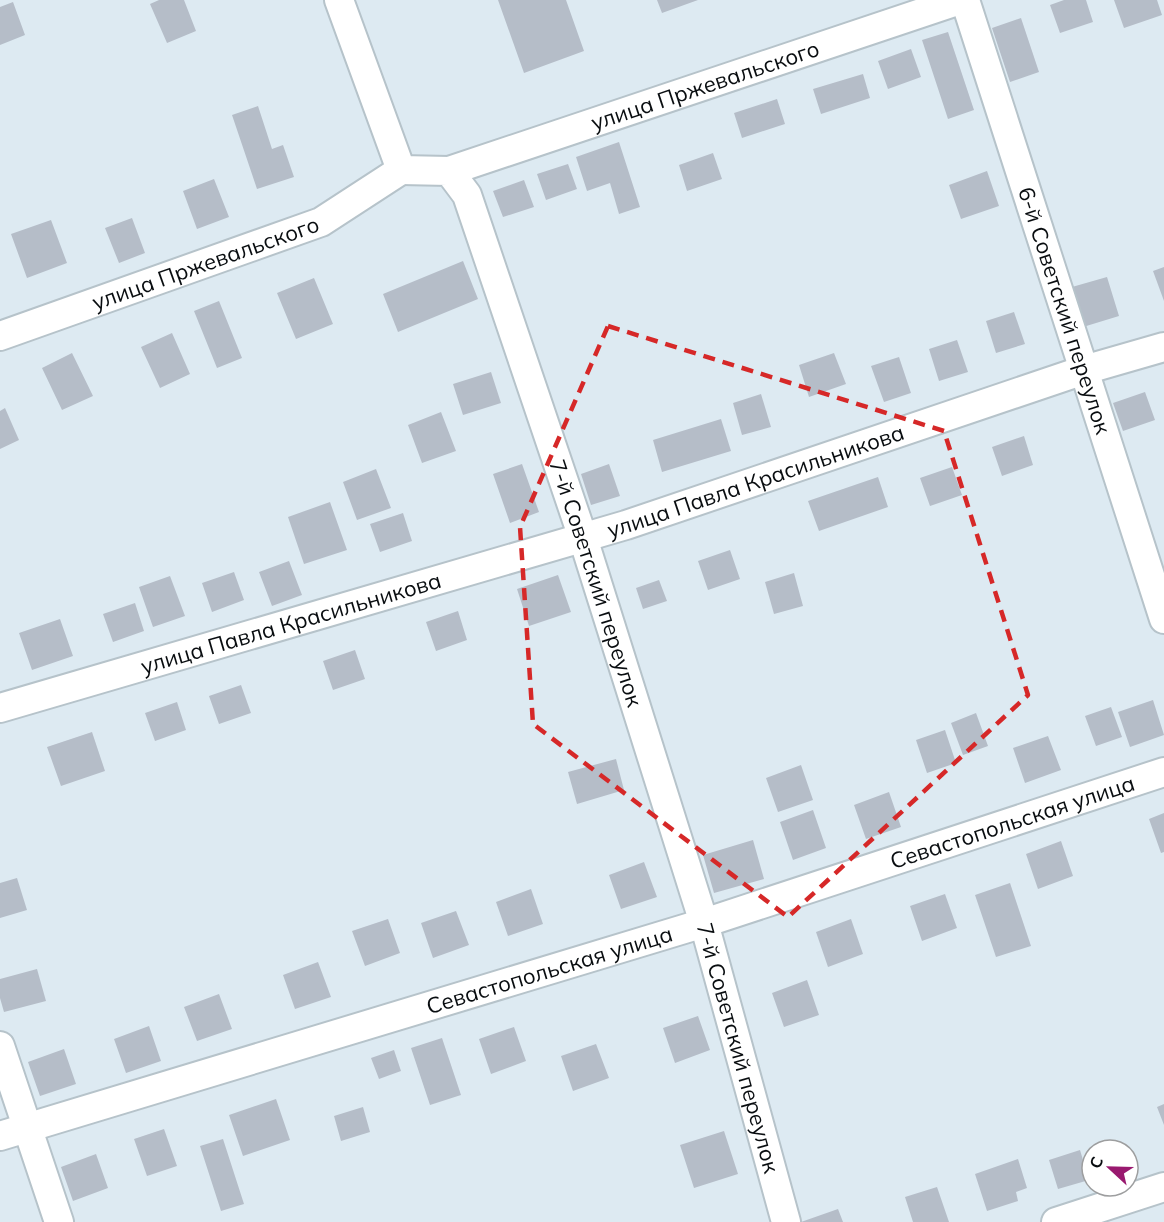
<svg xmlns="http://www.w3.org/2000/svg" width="1164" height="1222" viewBox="0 0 1164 1222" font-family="Mulish,sans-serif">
<rect width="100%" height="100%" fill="#ddeaf2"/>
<path fill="#b5bdc8" d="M159,0H184L196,31L167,43L150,4Z
M498,0H566L584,51L524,73Z
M657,0H698L662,13Z
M1064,0H1086L1093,22L1060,33L1050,5Z
M1114,0H1157L1162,15L1124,28Z
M13,2L25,35L0,45V7Z
M1021,18L1039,72L1010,82L992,28Z
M948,32L974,110L948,119L922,40Z
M911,49L921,77L888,89L878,61Z
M863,74L870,98L821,114L813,89Z
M777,99L785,124L742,138L734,113Z
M258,106L272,149L283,145L294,177L257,189L232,115Z
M619,142L640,207L619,214L610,183L587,191L576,157Z
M713,153L722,179L687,191L679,165Z
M568,164L577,189L546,200L537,174Z
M987,171L999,206L961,219L949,185Z
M214,179L229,217L197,229L183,191Z
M524,180L534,207L503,217L493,191Z
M132,218L145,253L119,263L105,228Z
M51,220L67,263L27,278L11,234Z
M463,261L478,299L398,332L383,294Z
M1164,267V301L1153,271Z
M1107,277L1119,316L1083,327L1072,287Z
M314,278L333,324L296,339L277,293Z
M219,301L242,358L217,368L194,311Z
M1014,312L1025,344L996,353L986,321Z
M172,333L190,374L160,388L141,347Z
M957,340L968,372L939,381L929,349Z
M72,353L93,396L62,410L42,368Z
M834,353L846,384L809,397L799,365Z
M899,357L911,393L884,402L871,366Z
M491,372L501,403L463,415L453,384Z
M1145,392L1155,420L1123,431L1113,403Z
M761,394L771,427L742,435L733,403Z
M5,408L19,440L0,449V411Z
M441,412L456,451L422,463L408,425Z
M721,419L731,451L662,472L653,440Z
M1024,436L1033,465L1002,476L992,447Z
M522,464L539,512L510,523L493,474Z
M609,464L620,496L591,505L581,474Z
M952,467L962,495L930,506L920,478Z
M376,469L391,508L357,520L343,482Z
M878,477L888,507L819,531L808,501Z
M330,502L347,550L304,564L288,517Z
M403,513L412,541L380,552L370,524Z
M730,550L740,579L708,590L698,561Z
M289,561L302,595L272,606L259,572Z
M234,572L244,600L212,612L202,583Z
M794,573L803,606L774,614L765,582Z
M558,575L571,612L529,626L517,589Z
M170,576L185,616L153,627L139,587Z
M659,580L667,601L643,609L636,588Z
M135,603L144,631L113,642L103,614Z
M458,611L467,640L436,651L426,622Z
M60,619L73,656L32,670L19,633Z
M355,650L365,679L333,690L323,661Z
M241,685L251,713L219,724L209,696Z
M1153,700L1164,735L1130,747L1118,712Z
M177,702L186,730L155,741L145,713Z
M1111,707L1122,737L1096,746L1085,716Z
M976,713L988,746L963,755L951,723Z
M945,730L956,763L927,773L916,740Z
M92,732L105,771L61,786L47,747Z
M1048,736L1061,770L1025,783L1013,748Z
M616,759L624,790L577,804L568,772Z
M801,765L813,800L778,812L766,778Z
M889,792L901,827L866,839L854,805Z
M813,810L826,848L793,860L780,822Z
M1164,813V852L1161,853L1149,819Z
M753,840L764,879L714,893L703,855Z
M1061,841L1073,876L1038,889L1026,854Z
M644,862L657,897L621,909L609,875Z
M17,878L27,910L0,918V883Z
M1010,883L1031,946L996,957L975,895Z
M531,889L543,924L508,936L496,902Z
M945,894L957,928L922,941L910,906Z
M456,911L469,945L433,958L421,923Z
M388,919L400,953L365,966L352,931Z
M851,919L863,954L828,967L816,932Z
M318,962L331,997L295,1009L283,975Z
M37,969L46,1001L4,1012L0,998V979Z
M807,980L819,1015L784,1027L772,993Z
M219,994L232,1029L197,1041L184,1007Z
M698,1016L710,1050L675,1063L663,1028Z
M149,1026L161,1061L126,1073L114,1039Z
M514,1027L526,1061L491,1074L479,1039Z
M442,1038L461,1095L430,1105L411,1048Z
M596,1044L609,1078L573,1091L561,1056Z
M64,1049L76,1084L40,1096L28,1062Z
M394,1050L401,1071L379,1079L371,1058Z
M276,1099L290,1140L243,1156L229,1115Z
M1164,1104V1125L1157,1107Z
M363,1107L370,1132L341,1141L334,1116Z
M164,1129L177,1166L147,1176L134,1139Z
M724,1131L738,1174L694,1188L680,1145Z
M223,1139L244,1204L221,1211L200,1146Z
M1080,1150L1089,1180L1058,1189L1049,1160Z
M96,1154L108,1188L73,1201L61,1167Z
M1018,1159L1027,1188L1016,1192L1018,1201L987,1211L975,1174Z
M937,1187L949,1222H913L905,1197Z
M838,1209L843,1222H801Z"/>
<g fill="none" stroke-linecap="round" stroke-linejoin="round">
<defs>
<g id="minor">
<path id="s1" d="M339,0L401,170L449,171L467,195L583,538L704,923L786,1222"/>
<path id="s2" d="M965,0L1164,619"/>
<path id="s3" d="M449,171L960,0"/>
<path id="s4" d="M0,336L321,222L401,170"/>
<path id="s5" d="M0,708L626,525L1084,370L1164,347"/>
<path d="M0,1046L59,1222"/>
<path id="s6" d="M0,1136L704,923L1164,772"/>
<path d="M1056,1222L1164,1187"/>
</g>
</defs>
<use href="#minor" stroke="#b6c3ca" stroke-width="32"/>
<use href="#minor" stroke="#fff" stroke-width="28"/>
</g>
<path fill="none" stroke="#d62828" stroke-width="4.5" stroke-dasharray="12 8" stroke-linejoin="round" d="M608,326L944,431L1028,695L788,917L533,724L520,527Z"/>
<g text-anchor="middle" stroke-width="5" stroke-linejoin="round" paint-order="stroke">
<g font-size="22" fill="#090d10" stroke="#fff">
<text dy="8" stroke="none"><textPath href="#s3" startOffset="270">улица Пржевальского</textPath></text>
<text dy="8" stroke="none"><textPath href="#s4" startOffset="218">улица Пржевальского</textPath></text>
<text dy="8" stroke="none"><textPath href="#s2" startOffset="326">6-й Советский переулок</textPath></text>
<text dy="8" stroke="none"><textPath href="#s5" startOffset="789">улица Павла Красильникова</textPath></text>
<text dy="8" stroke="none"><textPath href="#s1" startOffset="668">7-й Советский переулок</textPath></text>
<text dy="8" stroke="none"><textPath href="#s5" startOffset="303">улица Павла Красильникова</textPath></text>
<text dy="8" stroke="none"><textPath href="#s6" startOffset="1060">Севастопольская улица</textPath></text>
<text dy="8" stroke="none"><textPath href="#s6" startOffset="574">Севастопольская улица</textPath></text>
<text dy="8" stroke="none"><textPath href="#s1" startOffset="1154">7-й Советский переулок</textPath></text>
</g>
</g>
<g transform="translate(1110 1168) rotate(292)"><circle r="28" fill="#ffffff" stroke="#9d9e9f" stroke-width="1.5"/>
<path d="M0-4.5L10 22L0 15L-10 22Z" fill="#99196f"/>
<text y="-9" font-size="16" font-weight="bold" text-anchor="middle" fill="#090d10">С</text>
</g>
</svg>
